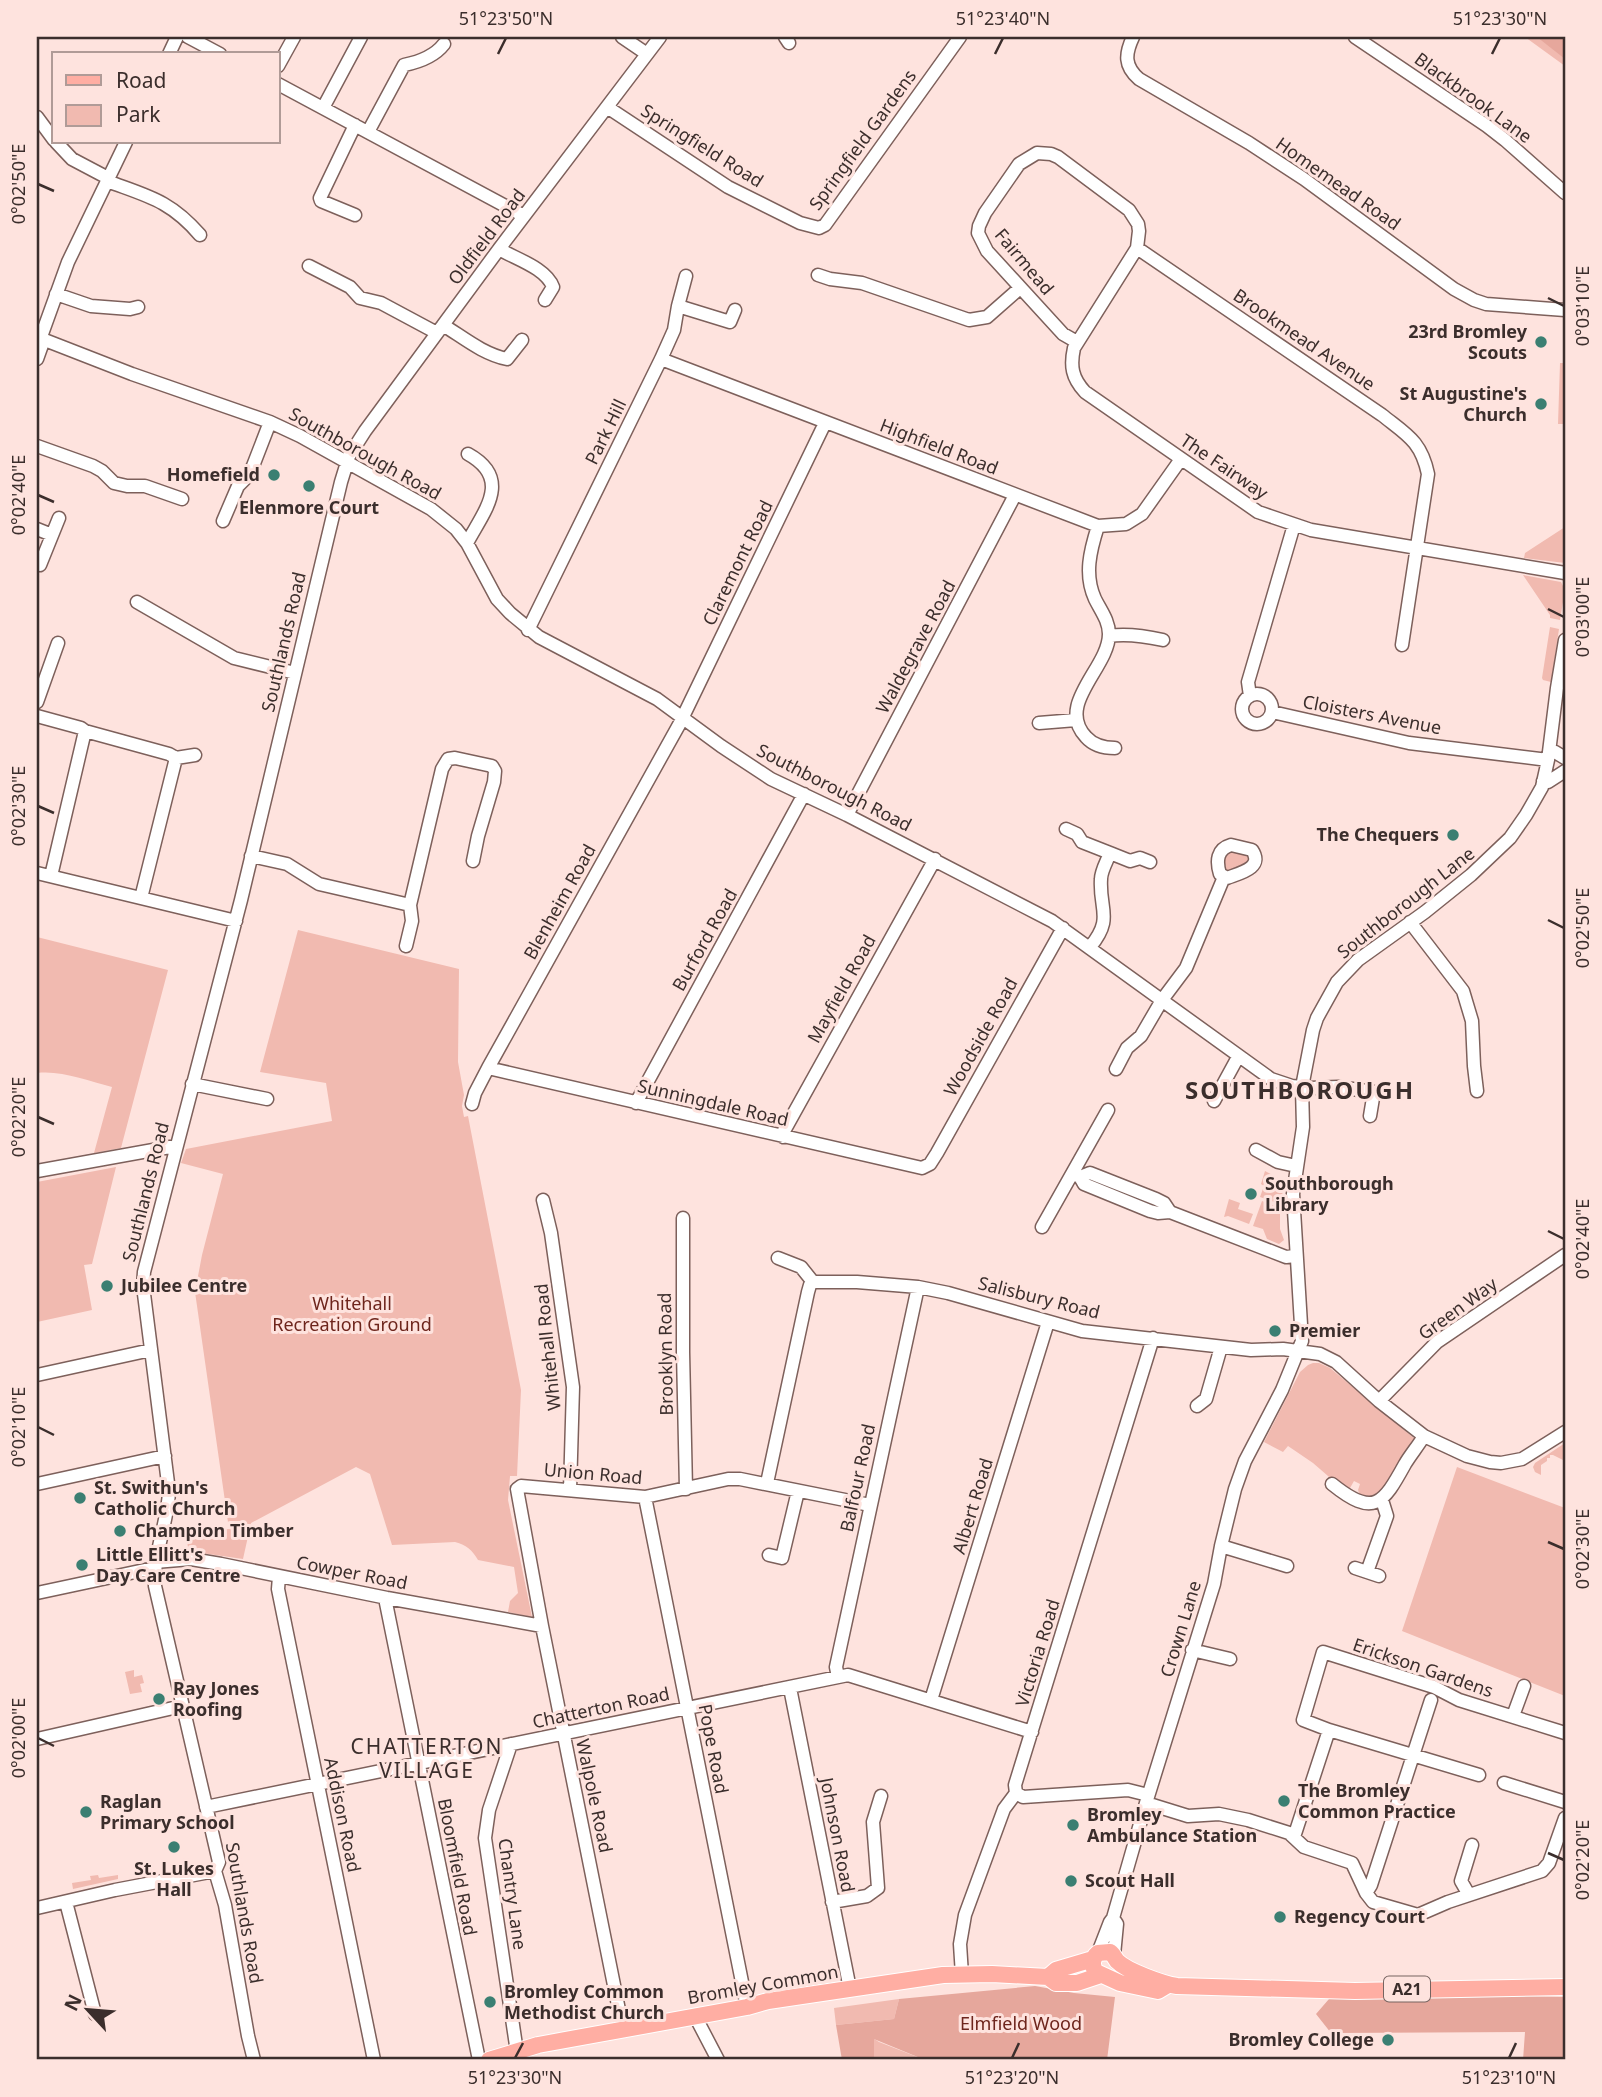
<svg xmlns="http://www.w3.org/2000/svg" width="1602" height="2097" viewBox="0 0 1602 2097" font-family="'Noto Sans',sans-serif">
<rect width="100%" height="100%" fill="#fee3de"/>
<path fill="#f1bab0" d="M1525,37H1565V66Z
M1560,363H1565V424H1558Z
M1565,527V563L1524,558L1525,553Z
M1523,575L1561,582L1565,590L1560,620L1550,618V615Z
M1550,627L1559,629L1551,682L1543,680L1542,678Z
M1231,850L1248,854L1250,858L1247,864L1230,871L1226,870L1224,859L1227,852Z
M298,930L459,969L458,1062L464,1095L462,1106L464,1117L468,1116L521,1390L517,1476H510L508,1500L532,1617L508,1612L510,1601L518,1593L514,1567L478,1560C472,1550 467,1545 455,1542L392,1545L370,1474L356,1467L251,1523L243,1559L188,1551L187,1534L229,1529L195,1292L202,1255L223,1174L181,1163L186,1149L332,1121L326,1083L260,1072Z
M37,937L168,970L121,1148L94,1153L112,1087C88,1081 61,1070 37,1073Z
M116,1167L92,1264L84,1265L92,1310L37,1322V1182Z
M1265,1171L1285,1182L1280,1204L1260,1197L1264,1186L1261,1184Z
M1229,1199L1240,1203L1238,1209L1253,1214L1249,1224L1228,1216L1224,1217Z
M1262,1201L1280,1208V1229L1284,1240L1279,1244L1267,1239L1263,1229L1253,1226Z
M1313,1363H1319L1330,1368L1415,1439L1385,1492L1375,1499L1360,1496L1358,1490L1360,1484L1354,1481L1350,1488L1343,1489L1313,1463L1288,1446L1283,1452L1264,1442L1300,1372L1308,1365Z
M1565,1443V1461L1553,1455H1550V1458H1547V1461L1541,1465V1475L1535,1472L1533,1467L1535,1463Z
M1457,1467L1565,1508V1696L1402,1631Z
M134,1670V1677L142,1675L144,1683L140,1684L142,1692L130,1694L125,1672Z
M98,1875L99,1878L118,1875V1879L73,1889L72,1883L91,1880L90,1876Z
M899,1999L894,2019L836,2025L834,2008Z
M873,2038L879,2042L925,2060H874Z"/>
<path fill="#e6a79c" d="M1537,37H1565V59Z
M1035,1986L1074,1993L1115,1997L1107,2060H925L874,2039V2060H842L836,2025L894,2019L899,1999Z
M1528,1996L1565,1997V2060H1523L1525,2032L1331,2033L1316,2014L1329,1999Z"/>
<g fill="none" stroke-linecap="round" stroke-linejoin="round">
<defs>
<path id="minor" d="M188,37L220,54
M622,37L647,54
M785,37L789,43
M1133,37C1125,54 1124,66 1139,79L1249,143L1304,179L1454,289L1474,300L1486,304L1565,310
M1355,37L1487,126L1505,140L1565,193
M169,54L177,37
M278,66L294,37
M278,84L524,216
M607,107L728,187L800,223L819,228L825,225L960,37
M323,108L361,37
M37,117L54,140
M368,132L404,65C419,62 434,57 444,44
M56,142L72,159L108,178
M107,181C147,196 170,200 200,235
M355,215L321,201L320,198L355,125
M1137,248L1382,415C1407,435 1421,441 1428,474L1402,645
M499,249C516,259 546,268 553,287L545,300
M309,266L350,287L360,298L381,303L437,333
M818,275L830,279L862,283L969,320L987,317L1020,288
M56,294L91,306L130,309L138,307
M678,306L686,276
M443,325C464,338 483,354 507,359L522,340
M37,337L132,374L270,422L300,436L431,509L456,529L467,543L497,599L510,613L539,637L657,699L721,746L771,779L847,815L1052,921L1271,1079L1292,1086L1310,1088L1338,1087L1374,1092L1370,1116
M1077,342L1063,334L987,251L978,233L979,226L985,213L1019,164L1037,153L1051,154L1058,157L1129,210L1138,224L1139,231L1137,248L1074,348C1070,366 1072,378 1085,392L1258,512L1311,530L1565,573
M37,359L42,345V334L68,262L126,142
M661,359L1098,526L1126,524L1142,514L1181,459
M37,446L93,466L102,471L114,483L127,486H145L182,499
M223,521L238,486L246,478L253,466L270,422
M1098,526C1090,551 1084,575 1095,599C1101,611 1109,621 1109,634C1109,668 1055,704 1086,737C1093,745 1104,748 1115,748
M37,529L52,535
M467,543C484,511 513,479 468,454
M40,565L59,518
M137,602L234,658L295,673
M528,630L661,359L674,330L678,306L730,322L735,310
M1109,636C1127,633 1145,636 1163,640
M1242 709a15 15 0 1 1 30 0a15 15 0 1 1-30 0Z
M1250,696L1248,682L1294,525
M37,702L58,643
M1272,712L1409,743L1548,760
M37,716L81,728L85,731L169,754L176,758L195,755
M1039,723L1076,720
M1550,751L1555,752L1565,758
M1543,781L1548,782L1565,771
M847,815L1015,495
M1066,829L1077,834L1082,842L1110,853C1107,861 1101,871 1101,879C1099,910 1114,918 1090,947
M1231,845L1252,850C1264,868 1240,873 1227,878L1220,874C1216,861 1217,849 1231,845Z
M1110,853L1130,861L1140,858L1150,862
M251,856L287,864L319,884L410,905L442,769L448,759L455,758L492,766L495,771L494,782L478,836L473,861
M37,873L236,921
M51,876L85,731
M141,898L176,758
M1410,922L1463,991L1472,1021L1474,1066L1477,1091
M406,946L412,921L410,905
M488,1068L922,1168L930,1164L937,1153L1063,928
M1116,1069L1127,1048L1141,1036L1162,1000L1186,968L1224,877
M192,1084L267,1099
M1214,1101L1238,1057
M636,1103L804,794
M472,1104L475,1093L488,1068L680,723L825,423
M783,1137L784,1131L935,859
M1256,1150L1278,1162L1296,1166
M37,1171L170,1147L175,1148
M1073,1174L1080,1177L1084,1184L1150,1211L1158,1213L1170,1212L1286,1257L1295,1256
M1080,1177L1090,1173L1156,1199L1164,1203L1170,1212
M543,1200L551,1233L573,1387L570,1490
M683,1218V1352L686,1489
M1042,1227L1108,1110
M778,1258L801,1267L813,1282
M813,1282H857L918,1287L948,1293L1082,1331L1251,1350L1283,1349L1320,1354L1336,1362L1379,1401L1424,1436L1467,1456L1490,1462L1501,1463L1522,1459L1565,1432
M37,1375L151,1350
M1379,1401L1437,1342L1565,1255
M1197,1406L1206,1399L1221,1347
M767,1483L808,1292L810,1285L813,1282
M37,1484L165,1456
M1332,1484C1374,1518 1383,1504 1405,1464C1411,1454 1418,1446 1424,1436
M645,1497L747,2007
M1221,1546L1287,1566
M769,1555L782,1558L798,1491
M155,1562L191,1559L221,1564L387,1598L542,1626
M1355,1568L1379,1576
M1367,1572L1387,1516L1382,1500
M279,1577L278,1589L374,2060
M37,1593L154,1568
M387,1598L386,1603L479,2060
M1192,1650L1230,1659
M838,1677L836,1667L918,1287
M790,1688L850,1989
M931,1700L1048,1322
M1513,1716L1524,1686
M37,1739L182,1706
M511,1744L489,1810L485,1838L517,2052
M1479,1775L1329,1730L1303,1720L1323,1652L1434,1687L1459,1700L1565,1733
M1504,1783L1565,1802
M1016,1793L1023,1797L1128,1790L1148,1795
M1146,1803L1188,1816L1219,1814L1248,1820L1289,1833L1304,1847L1352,1863L1366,1893L1373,1902L1418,1915L1448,1902L1542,1871L1549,1863L1565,1818
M206,1807L848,1675L1032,1732
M1294,1837L1329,1730
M1366,1893L1371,1885L1431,1700
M1469,1895L1461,1881L1472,1845
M66,1902L95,2014
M832,1902L867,1896L878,1888L873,1822L881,1796
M37,1908L115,1890L215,1871
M1113,1918L1117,1924L1114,1955
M1098,1953L1110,1922L1113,1918L1146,1803L1214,1584L1221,1546L1235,1489L1245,1461L1282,1390L1302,1341L1293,1194L1303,1127L1302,1087L1313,1030L1317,1018L1337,982L1358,960L1425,912L1471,875L1510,838L1526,815L1542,787L1548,760L1557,688L1565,640
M962,1975L960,1944L965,1915L1004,1809L1016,1793L1015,1785L1153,1338
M695,2016L718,2060
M623,2030L542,1626L517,1489L521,1486L645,1497L728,1479H740L870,1505
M254,2060L248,2036L225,1905L215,1871L219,1862L155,1586C153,1553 168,1523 169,1491L143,1286L144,1272L241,900L341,482L349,456L365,431L499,249L660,37"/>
<path id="major" d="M1048,1977L1056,1970L1093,1959
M1168,1985L1158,1991L1120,1983L1096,1972C1091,1965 1092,1958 1098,1953L1110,1952C1113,1954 1115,1958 1117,1961C1127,1971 1163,1984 1177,1986L1355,1991L1565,1987
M489,2060L538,2045L747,2007L768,2001L943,1975L992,1974L1048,1977L1056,1983H1077L1101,1975"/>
</defs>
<use href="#minor" stroke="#7d605b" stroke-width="15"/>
<use href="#major" stroke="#fff" stroke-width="18"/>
<use href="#minor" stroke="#fff" stroke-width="12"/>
<use href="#major" stroke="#ffaea3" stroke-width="16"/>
</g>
<path fill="none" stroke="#3b2e2c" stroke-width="2.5" d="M498,54L506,38M995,54L1003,38M1492,54L1500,38M38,184L54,191M1548,298L1564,306M38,495L54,502M1548,609L1564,617M38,806L54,813M1548,920L1564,928M38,1117L54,1124M1548,1231L1564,1239M38,1427L54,1435M1548,1542L1564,1549M38,1738L54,1746M1548,1853L1564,1860M515,2058L523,2043M1012,2058L1019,2043M1509,2058L1516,2043"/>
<g fill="#3b7f72" stroke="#fee3de" stroke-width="2.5">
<circle cx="1541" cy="342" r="7"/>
<circle cx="1541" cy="404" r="7"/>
<circle cx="274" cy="475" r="7"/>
<circle cx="309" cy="486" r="7"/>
<circle cx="1453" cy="835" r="7"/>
<circle cx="1251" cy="1194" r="7"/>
<circle cx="107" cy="1286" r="7"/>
<circle cx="1275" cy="1331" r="7"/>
<circle cx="80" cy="1498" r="7"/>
<circle cx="120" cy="1531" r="7"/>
<circle cx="82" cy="1565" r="7"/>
<circle cx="159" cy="1699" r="7"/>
<circle cx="1284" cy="1801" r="7"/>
<circle cx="86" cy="1812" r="7"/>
<circle cx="1073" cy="1825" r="7"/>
<circle cx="174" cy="1847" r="7"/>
<circle cx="1071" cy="1881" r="7"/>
<circle cx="1280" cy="1917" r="7"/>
<circle cx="490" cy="2002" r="7"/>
<circle cx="1388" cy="2040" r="7"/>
</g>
<g text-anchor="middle" stroke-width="6" stroke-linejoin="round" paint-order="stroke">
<rect fill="#fee3de" stroke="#766461" stroke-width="2" x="1384" y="1976.5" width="46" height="25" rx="5"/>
<g font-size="16" font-weight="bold" fill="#3b2e2c">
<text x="1407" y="1995">A21</text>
</g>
<g font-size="18" fill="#3b2e2c" stroke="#fee3de">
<text transform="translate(1473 98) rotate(36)" y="6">Blackbrook Lane</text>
<text transform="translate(863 140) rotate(-54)" y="6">Springfield Gardens</text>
<text transform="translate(702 146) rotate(32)" y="6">Springfield Road</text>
<text transform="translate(1338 184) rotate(35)" y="6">Homemead Road</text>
<text transform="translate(487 237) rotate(-53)" y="6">Oldfield Road</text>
<text transform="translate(1024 262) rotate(50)" y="6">Fairmead</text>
<text transform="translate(1304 340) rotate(34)" y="6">Brookmead Avenue</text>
<text transform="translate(606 432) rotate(-64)" y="6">Park Hill</text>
<text transform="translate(939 447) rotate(21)" y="6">Highfield Road</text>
<text transform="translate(365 454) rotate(29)" y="6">Southborough Road</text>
<text transform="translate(1224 467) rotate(34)" y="6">The Fairway</text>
<text transform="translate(738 563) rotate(-64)" y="6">Claremont Road</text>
<text transform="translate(284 642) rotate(-77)" y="6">Southlands Road</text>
<text transform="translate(916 647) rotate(-62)" y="6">Waldegrave Road</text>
<text transform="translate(1372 715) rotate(11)" y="6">Cloisters Avenue</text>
<text transform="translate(834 788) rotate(27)" y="6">Southborough Road</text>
<text transform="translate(560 902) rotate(-61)" y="6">Blenheim Road</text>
<text transform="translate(1406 903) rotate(-38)" y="6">Southborough Lane</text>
<text transform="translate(705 940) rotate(-61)" y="6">Burford Road</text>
<text transform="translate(842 989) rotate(-61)" y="6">Mayfield Road</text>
<text transform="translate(981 1037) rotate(-61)" y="6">Woodside Road</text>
<text transform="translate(713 1103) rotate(13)" y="6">Sunningdale Road</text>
<text transform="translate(146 1192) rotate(-76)" y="6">Southlands Road</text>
<text transform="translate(1039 1298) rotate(14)" y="6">Salisbury Road</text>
<text transform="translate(1458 1309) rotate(-36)" y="6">Green Way</text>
<text transform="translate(548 1347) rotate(-96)" y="6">Whitehall Road</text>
<text transform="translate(666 1354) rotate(-91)" y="6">Brooklyn Road</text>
<text transform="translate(593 1474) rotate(5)" y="6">Union Road</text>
<text transform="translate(858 1478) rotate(-78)" y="6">Balfour Road</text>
<text transform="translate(973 1506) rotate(-73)" y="6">Albert Road</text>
<text transform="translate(352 1573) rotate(11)" y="6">Cowper Road</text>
<text transform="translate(1181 1629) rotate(-73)" y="6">Crown Lane</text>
<text transform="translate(1038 1653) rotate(-73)" y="6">Victoria Road</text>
<text transform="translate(1423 1668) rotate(19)" y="6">Erickson Gardens</text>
<text transform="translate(601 1708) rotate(-12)" y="6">Chatterton Road</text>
<text transform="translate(713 1749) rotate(79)" y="6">Pope Road</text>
<text transform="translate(594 1796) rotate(78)" y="6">Walpole Road</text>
<text transform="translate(342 1815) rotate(78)" y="6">Addison Road</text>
<text transform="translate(837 1835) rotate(79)" y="6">Johnson Road</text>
<text transform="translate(457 1867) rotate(79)" y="6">Bloomfield Road</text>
<text transform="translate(512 1894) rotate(82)" y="6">Chantry Lane</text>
<text transform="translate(244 1913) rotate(80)" y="6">Southlands Road</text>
<text transform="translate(763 1985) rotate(-10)" y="6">Bromley Common</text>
</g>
<g font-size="18" font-weight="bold" fill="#3b2e2c" stroke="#fee3de" text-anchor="start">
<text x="1527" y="338" text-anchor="end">23rd Bromley<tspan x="1527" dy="21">Scouts</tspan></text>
<text x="1527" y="400" text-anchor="end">St Augustine's<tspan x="1527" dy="21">Church</tspan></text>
<text x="260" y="481" text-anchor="end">Homefield</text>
<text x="309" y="514" text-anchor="middle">Elenmore Court</text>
<text x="1439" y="841" text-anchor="end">The Chequers</text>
<text x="1265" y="1190">Southborough<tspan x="1265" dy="21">Library</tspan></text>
<text x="121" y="1292">Jubilee Centre</text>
<text x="1289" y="1337">Premier</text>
<text x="94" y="1494">St. Swithun's<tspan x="94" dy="21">Catholic Church</tspan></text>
<text x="134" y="1537">Champion Timber</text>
<text x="96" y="1561">Little Ellitt's<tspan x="96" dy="21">Day Care Centre</tspan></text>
<text x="173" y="1695">Ray Jones<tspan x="173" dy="21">Roofing</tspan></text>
<text x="1298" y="1797">The Bromley<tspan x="1298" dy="21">Common Practice</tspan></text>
<text x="100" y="1808">Raglan<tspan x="100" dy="21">Primary School</tspan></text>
<text x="1087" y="1821">Bromley<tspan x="1087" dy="21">Ambulance Station</tspan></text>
<text x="174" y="1875" text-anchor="middle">St. Lukes<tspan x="174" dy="21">Hall</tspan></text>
<text x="1085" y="1887">Scout Hall</text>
<text x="1294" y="1923">Regency Court</text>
<text x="504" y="1998">Bromley Common<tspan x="504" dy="21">Methodist Church</tspan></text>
<text x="1374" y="2046" text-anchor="end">Bromley College</text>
</g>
<g font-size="18" fill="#6e251c" stroke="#fee3de">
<text x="352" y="1310">Whitehall<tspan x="352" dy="21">Recreation Ground</tspan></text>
<text x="1021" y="2030">Elmfield Wood</text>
</g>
<g font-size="21" letter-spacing="2" fill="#3b2e2c" stroke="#fee3de">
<text x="427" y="1754">CHATTERTON<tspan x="427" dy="24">VILLAGE</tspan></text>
</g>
<g font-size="24" font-weight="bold" letter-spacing="2" fill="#3b2e2c" stroke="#fee3de">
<text x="1300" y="1099">SOUTHBOROUGH</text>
</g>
</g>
<rect width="1602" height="2097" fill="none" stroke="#fee3de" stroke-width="77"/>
<rect x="52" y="52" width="228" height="91" fill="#fee3de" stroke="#b09b97" stroke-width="2"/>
<rect x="66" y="75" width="35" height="10" fill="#ffaea3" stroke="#b09b97" stroke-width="2"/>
<text x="116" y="88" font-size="21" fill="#3b2e2c">Road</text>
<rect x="66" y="105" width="35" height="21" fill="#f1bab0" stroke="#b09b97" stroke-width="2"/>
<text x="116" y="122" font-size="21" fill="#3b2e2c">Park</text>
<g transform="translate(88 2010) rotate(296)" stroke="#fee3de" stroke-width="5" paint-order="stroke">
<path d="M0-5L12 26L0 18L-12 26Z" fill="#3b2e2c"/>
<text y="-10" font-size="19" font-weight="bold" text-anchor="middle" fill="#3b2e2c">N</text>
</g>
<rect x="38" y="38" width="1526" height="2020" fill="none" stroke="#3b2e2c" stroke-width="2.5"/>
<g font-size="18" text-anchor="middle" fill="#3b2e2c">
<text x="506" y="25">51°23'50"N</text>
<text x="1003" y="25">51°23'40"N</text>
<text x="1500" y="25">51°23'30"N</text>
<text transform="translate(19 184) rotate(-90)" y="6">0°02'50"E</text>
<text transform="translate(1583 306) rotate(-90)" y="6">0°03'10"E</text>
<text transform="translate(19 495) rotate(-90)" y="6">0°02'40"E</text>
<text transform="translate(1583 617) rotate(-90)" y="6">0°03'00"E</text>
<text transform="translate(19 806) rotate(-90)" y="6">0°02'30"E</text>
<text transform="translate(1583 928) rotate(-90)" y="6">0°02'50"E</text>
<text transform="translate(19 1117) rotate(-90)" y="6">0°02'20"E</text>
<text transform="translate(1583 1239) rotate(-90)" y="6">0°02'40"E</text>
<text transform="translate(19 1427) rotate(-90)" y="6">0°02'10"E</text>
<text transform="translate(1583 1549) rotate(-90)" y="6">0°02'30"E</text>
<text transform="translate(19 1738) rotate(-90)" y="6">0°02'00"E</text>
<text transform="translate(1583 1860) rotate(-90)" y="6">0°02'20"E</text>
<text x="515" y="2084">51°23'30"N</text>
<text x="1012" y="2084">51°23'20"N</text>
<text x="1509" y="2084">51°23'10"N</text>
</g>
</svg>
